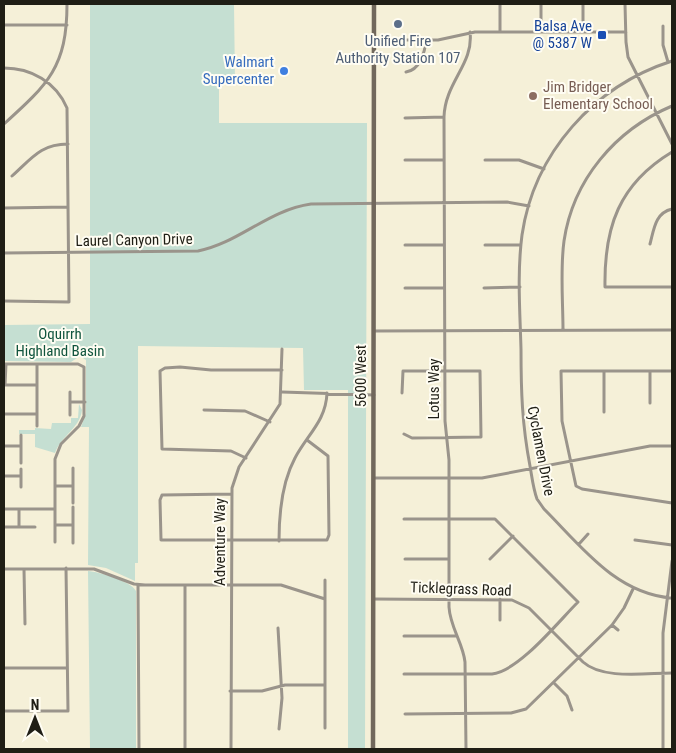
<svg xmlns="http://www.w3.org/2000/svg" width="676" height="753" viewBox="0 0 676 753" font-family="'Roboto Condensed',sans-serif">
<rect width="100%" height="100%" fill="#f5f0d8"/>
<path fill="#c5dfd2" d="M90,4H234L235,83H219V123H367L365,749H348V390H304L303,348L138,346V563H135V581L106,568L88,565L89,427H81L86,413V360L80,356L71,362L4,361V325L90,324Z
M79,404L82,410C80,428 61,436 55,453L35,447V434H19V430H35V428L51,429L52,423H71V418H78Z
M88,571C99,572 131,581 136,591V749H90Z"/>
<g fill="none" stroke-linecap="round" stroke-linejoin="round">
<path stroke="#9a948b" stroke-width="3" d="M500,4V32
M541,4V32
M625,4L626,42L628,57L672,144
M4,25H67
M663,26V45L668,62
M583,32V4
M374,40H438L475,32H626
M672,61C594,86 534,153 522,235C517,273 520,312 521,349C521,391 522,424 530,466C532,477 533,488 537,499L544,509C581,546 616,594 672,598
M4,68C31,68 56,82 67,108L69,302L4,301
M406,72C420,70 425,52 426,40
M405,118L444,117
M4,124C48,84 67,67 67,4
M672,152C619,184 604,227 605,287H672
M405,160H444
M485,160H519L544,169
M12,176C32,158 41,144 68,144
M4,208L68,207
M650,244C654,229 655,213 672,209
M405,245H444
M485,245H521
M4,253L198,251C239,243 268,210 311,204L507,202L529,206
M405,288H444
M484,288L520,287
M563,330C563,301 560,270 564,241C573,180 615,130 672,106
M374,331L672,330
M4,364H78L84,367V416L79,426L61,444L55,459V542
M604,371V412
M672,371H561L562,421L576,486L582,489L672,503
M4,385H37
M5,385L6,364
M70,392V415
M282,392L374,395
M402,393L403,371H480L481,437L412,438L404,434
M70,402H85
M650,403V371
M204,410L245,411L270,422
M4,414H37
M37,426V364
M21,435V463
M4,446H21
M246,458L231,451L162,449L160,371L165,368L180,367L211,370H282
M73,468V503
M21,469V487
M4,476H21
M374,478H482L650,446H672
M55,486H73
M231,494L162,495L160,500L161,540H327L329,535L328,456L307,440
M73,507V543
M4,509H55
M19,509V527
M404,519H495L578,602C558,622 519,671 492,674H404
M55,525H73
M4,527H35
M635,540L672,545
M279,541C279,514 282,482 295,458C307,435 326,421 327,393
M579,544L588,534
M405,559H449
M490,559L513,536
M4,569H94L134,584L145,585H281L325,599
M24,569L25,624
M138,585L139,749
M185,585V749
M373,599L512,600L529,608L583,662C603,680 646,673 672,673
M500,620V599
M612,625L618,630
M278,628L282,698L279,729
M404,636H457
M4,668H67
M554,683L567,696L572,710
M230,691H262L285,685H325
M4,711H68L66,568
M405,714L511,713L526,709L612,625L624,608L633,589
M325,728V580
M231,749L232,488L239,467L280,404L282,349
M466,749L465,662C463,643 450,627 449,607V460L445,421L444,117C445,82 474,64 470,32
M663,749V633L672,561"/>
<path stroke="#71685c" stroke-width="4.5" d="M373,749L374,4"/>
</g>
<circle fill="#5c6f8a" stroke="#fffdf3" stroke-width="2" cx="398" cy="24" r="5"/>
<rect fill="#1a4fb4" stroke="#fffdf3" stroke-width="2" x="597" y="30" width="10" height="10" rx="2.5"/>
<circle fill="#3f7fe0" stroke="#fffdf3" stroke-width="2" cx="284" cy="71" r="5"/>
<circle fill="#8d6e63" stroke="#fffdf3" stroke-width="2" cx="533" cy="96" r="5"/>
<g text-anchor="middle" stroke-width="4" stroke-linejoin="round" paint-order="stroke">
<g font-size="15" fill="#164399" stroke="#fffdf3" text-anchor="end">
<text x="592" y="31">Balsa Ave<tspan x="592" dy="17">@ 5387 W</tspan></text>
</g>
<g font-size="15" fill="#4e5e75" stroke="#fffdf3">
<text x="398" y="46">Unified Fire<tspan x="398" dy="17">Authority Station 107</tspan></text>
</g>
<g font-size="15" fill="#366cbe" stroke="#fffdf3" text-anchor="end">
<text x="274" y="67">Walmart<tspan x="274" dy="17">Supercenter</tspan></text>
</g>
<g font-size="15" fill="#785e54" stroke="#fffdf3" text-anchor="start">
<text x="543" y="92">Jim Bridger<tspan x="543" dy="17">Elementary School</tspan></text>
</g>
<g font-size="15" fill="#1f1e15" stroke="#fffdf3">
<text transform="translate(134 240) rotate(-1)" y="5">Laurel Canyon Drive</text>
<text transform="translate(361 376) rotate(-90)" y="5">5600 West</text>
<text transform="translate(434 389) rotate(-90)" y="5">Lotus Way</text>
<text transform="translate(541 451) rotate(79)" y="5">Cyclamen Drive</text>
<text transform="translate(220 542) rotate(-90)" y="5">Adventure Way</text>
<text transform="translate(461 589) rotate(2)" y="5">Ticklegrass Road</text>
</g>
<g font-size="15" fill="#10543d" stroke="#fffdf3">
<text x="60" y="339">Oquirrh<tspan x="60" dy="17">Highland Basin</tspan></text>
</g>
</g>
<rect width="676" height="753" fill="none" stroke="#1f1e15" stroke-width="10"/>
<g transform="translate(35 718)" stroke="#fffdf3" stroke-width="4" paint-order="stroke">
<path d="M0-4L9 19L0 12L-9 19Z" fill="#1f1e15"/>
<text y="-8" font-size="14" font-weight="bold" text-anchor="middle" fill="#1f1e15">N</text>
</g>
</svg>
